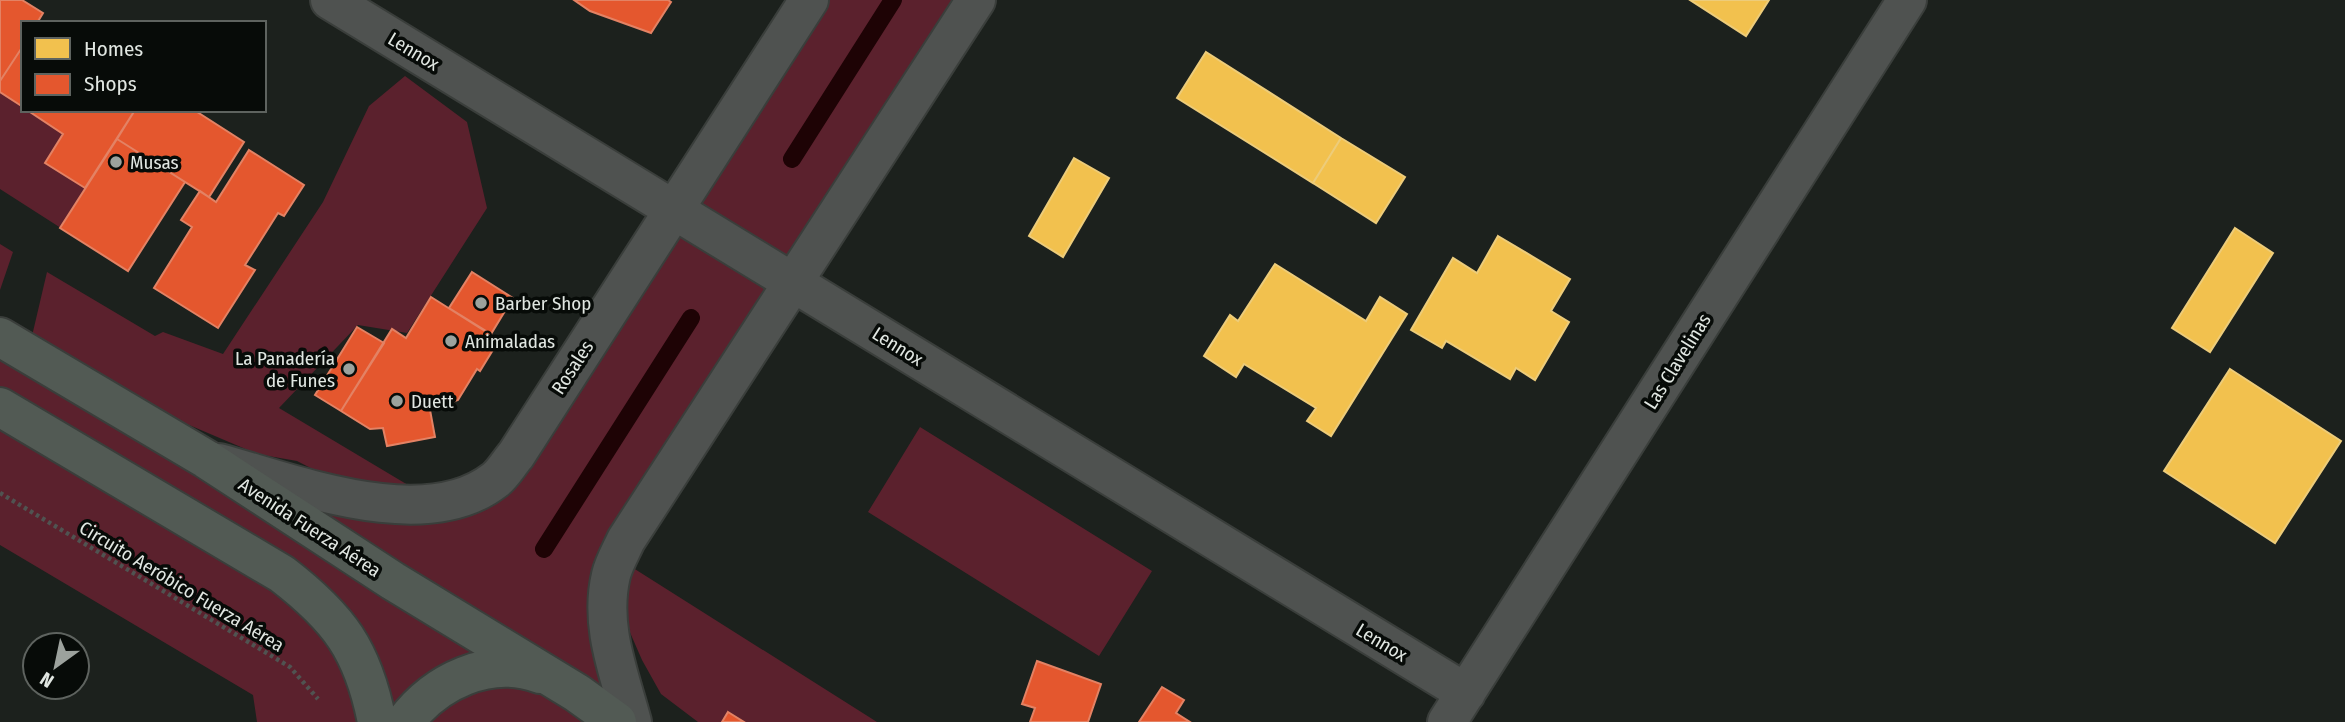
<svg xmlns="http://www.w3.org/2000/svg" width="2345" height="722" viewBox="0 0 2345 722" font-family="'Fira Sans Condensed',sans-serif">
<rect width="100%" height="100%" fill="#1c211d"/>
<path fill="#5b212d" d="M809,0H976L612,572L632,722H257L253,695L0,545V337L206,459L307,487L470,496Z
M23,46V110H194L244,142L209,197L185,182L128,271L0,189V81Z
M405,76L467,122L487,208L407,333L358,325L279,408L418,491L338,482L297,461L257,454L175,419L32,336L47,272L155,336L163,332L223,354L323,202L369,106Z
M0,244L13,252L0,290Z
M920,427L1152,571L1099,656L868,512Z
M630,566L877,722H698L661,694L642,660L625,621L623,590Z"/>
<path fill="#f2c14e" stroke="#edcc7a" stroke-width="2" d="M1690,0H1769L1746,36Z
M1206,52L1341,138L1313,183L1177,98Z
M1341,138L1405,177L1376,223L1313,183Z
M1074,158L1109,178L1063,257L1029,236Z
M2235,228L2273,253L2210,352L2172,328Z
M1498,236L1570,279L1551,311L1569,322L1535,380L1516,368L1510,379L1446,341L1442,348L1411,330L1453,258L1477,273Z
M1275,264L1366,321L1380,297L1407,314L1331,436L1307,421L1316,408L1244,364L1236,377L1204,356L1230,315L1238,321Z
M2230,369L2341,441L2275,543L2164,471Z"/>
<path fill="#e4572e" stroke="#e38264" stroke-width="2" d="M0,0H22L43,13L37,23H23V46L0,81Z
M574,0H668L671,2L651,33L590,11Z
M23,46V107L0,92V81Z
M27,110H135L85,188L45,163L63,134Z
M135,110H194L244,142L209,197L117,139Z
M117,139L185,182L128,271L60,228Z
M249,150L304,185L284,216L278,213L245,265L255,270L218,328L154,288L192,227L181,220L200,191L216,202Z
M472,272L513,298L491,334L449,308Z
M431,297L499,340L480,371L477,369L458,400L430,410L435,437L387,446L383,428L370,429L341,411L392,329L406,338Z
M357,327L384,343L341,411L315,395Z
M1037,661L1101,684L1088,722H1030L1035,708L1022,704Z
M1162,687L1184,700L1176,713L1190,722H1139Z
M728,712L744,722H722Z"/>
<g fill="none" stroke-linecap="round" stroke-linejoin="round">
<path stroke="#1e0305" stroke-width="18" d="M792,159L893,0
M544,549L691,318"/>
<defs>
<path id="minor" d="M330,0L1466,693
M219,463C296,484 425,535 495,480C503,474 509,463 516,455L809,0
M632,722C619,673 599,626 611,575C614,563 621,551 626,540L976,0
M1447,722L1907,0"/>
<path id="major" d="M0,337L206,459L393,581L577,693L617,722
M0,407L282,574C339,618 363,650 377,722
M405,722C435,682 489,655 540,674"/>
</defs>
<use href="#minor" stroke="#3a3e3b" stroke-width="42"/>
<use href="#major" stroke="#3a3e3b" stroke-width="42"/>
<path stroke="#505351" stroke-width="4.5" stroke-dasharray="3.5 3.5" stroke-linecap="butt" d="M0,493L290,667L318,699"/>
<use href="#minor" stroke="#4f5250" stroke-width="38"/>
<use href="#major" stroke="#525a54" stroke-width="38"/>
</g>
<g fill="#9ca29d" stroke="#070b08" stroke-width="2.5">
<circle cx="116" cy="162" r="7"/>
<circle cx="481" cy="303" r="7"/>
<circle cx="451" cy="341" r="7"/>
<circle cx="349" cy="369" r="7"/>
<circle cx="397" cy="401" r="7"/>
</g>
<g text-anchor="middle" stroke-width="7" stroke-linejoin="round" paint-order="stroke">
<g font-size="19" fill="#e1e7e2" stroke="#070b08">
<text transform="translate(414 51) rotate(31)" y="7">Lennox</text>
<text transform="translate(898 346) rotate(32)" y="7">Lennox</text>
<text transform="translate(1677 361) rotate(-58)" y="7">Las Clavelinas</text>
<text transform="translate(572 367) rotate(-57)" y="7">Rosales</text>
<text transform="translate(310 527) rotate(33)" y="7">Avenida Fuerza Aérea</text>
<text transform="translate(182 586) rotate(31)" y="7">Circuito Aeróbico Fuerza Aérea</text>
<text transform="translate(1382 642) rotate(31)" y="7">Lennox</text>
</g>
<g font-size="19" fill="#e1e7e2" stroke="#070b08" text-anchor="start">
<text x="130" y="169">Musas</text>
<text x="495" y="310">Barber Shop</text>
<text x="465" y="348">Animaladas</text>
<text x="335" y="365" text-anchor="end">La Panadería<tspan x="335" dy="22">de Funes</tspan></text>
<text x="411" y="408">Duett</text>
</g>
</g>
<rect x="21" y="21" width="245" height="91" fill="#070b08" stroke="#5e635f" stroke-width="2"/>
<rect x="35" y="38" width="35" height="21" fill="#f2c14e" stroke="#5e635f" stroke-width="2"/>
<text x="84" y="56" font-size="21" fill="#e1e7e2">Homes</text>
<rect x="35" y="74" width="35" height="21" fill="#e4572e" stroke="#5e635f" stroke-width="2"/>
<text x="84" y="91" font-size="21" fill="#e1e7e2">Shops</text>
<g transform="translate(56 666) rotate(213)"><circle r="33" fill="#070b08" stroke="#5e635f" stroke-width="2"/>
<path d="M0-5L12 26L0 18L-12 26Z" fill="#9ca29d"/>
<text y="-10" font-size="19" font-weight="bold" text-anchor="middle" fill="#e1e7e2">N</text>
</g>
</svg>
